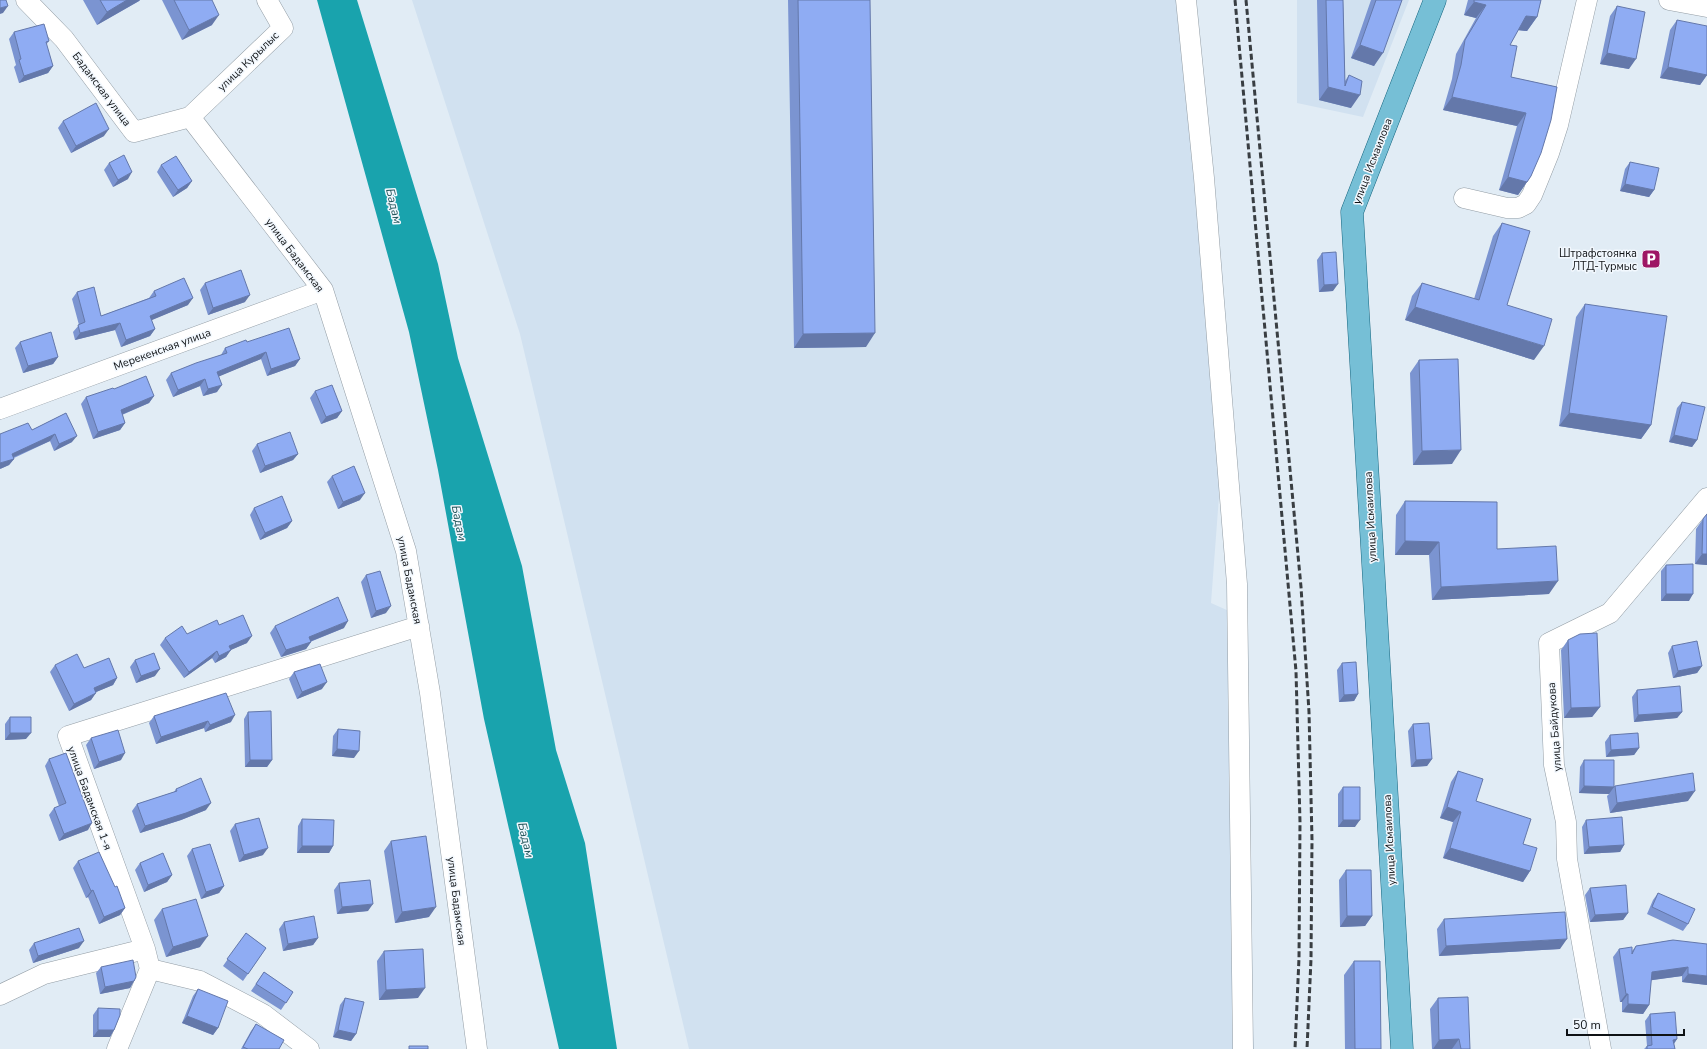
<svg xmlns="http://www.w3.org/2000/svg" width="1707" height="1049" viewBox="0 0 1707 1049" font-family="'Nunito Sans',sans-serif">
<rect width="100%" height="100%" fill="#e1ecf5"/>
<path fill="#d1e1f0" d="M412,0H1189L1223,443L1211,603L1229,611L1254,1049H689L520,334Z
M1297,0H1409L1363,117L1297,103Z"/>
<path fill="#19a3ad" d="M317,0H357L438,264L458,358L522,566L556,750L585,843L617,1049H559L484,719L438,470L409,332Z"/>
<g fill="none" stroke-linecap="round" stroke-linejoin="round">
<defs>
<path id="minor" d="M26,0L64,39L134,132L190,117L283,28L267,0
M1186,0L1204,178L1237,584L1243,1049
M1669,0L1707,7
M190,117L323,290L406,551L430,693L477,1049
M1464,198L1507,208H1518L1526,204L1532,195L1549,153L1558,125L1587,0
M0,409L323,290
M0,995L44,974L145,949
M117,1049L150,969
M309,1049L263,1014L200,981L150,969L145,949L68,736L419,626
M1601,1049L1567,859L1566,822L1554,765L1549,643L1610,613L1707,498"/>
<path id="major" d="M1402,1049L1352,212L1435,0"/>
</defs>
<use href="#minor" stroke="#939da5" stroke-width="21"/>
<use href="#major" stroke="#176780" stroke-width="23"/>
<use href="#minor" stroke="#fff" stroke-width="20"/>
<use href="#major" stroke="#76bfd6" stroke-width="22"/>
<path stroke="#393e42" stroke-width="3" stroke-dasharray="6 3" stroke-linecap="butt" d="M1235,0L1296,671L1300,822L1299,958L1295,1049
M1246,0L1301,587L1309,712L1312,840L1311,959L1307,1049"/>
</g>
<path fill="#7b94d1" d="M83,0H140L139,1L97,25Z
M162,0H212V25L182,40Z
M788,0H870L866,347L794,348Z
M1317,0H1343L1345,81L1349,75L1351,108L1319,100Z
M1371,0H1402L1374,66L1351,58Z
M1468,0H1541L1537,17L1527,31L1518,30L1510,45L1511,77L1557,87L1531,176L1518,195L1499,190L1517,126L1443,110L1452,79L1456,54L1476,18L1464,15Z
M1617,6L1629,69L1600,64L1610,16Z
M1677,20L1707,75L1700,85L1660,78L1670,30Z
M14,32L49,41L46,45L53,66L48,73L19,83L14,67L16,65L9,39Z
M63,121L104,136L71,153L58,128Z
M1630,162L1654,190L1649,197L1620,191L1625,169Z
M109,163L128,179L113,187L104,170Z
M161,165L192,181L187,188L173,197L157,172Z
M1502,223L1507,305L1534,360L1405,320L1412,296L1422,283L1474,299L1493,236Z
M1322,253L1333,291L1319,292L1317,260Z
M205,283L245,302L208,315L200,290Z
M154,291L188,305L151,320L155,329L150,336L121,347L115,330L75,340L73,332L79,325L72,299L77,292L101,316L149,298Z
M1585,304L1651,425L1641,439L1559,426L1576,317Z
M20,342L58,357L53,364L23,373L15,348Z
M247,342L300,359L295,366L267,376L261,359L219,376L217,392L203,396L200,386L173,397L166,380L171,373L221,355L225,348Z
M1419,360L1452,464L1413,465L1410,373Z
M114,389L154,396L149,403L122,415L125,423L120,430L93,439L81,404L86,397Z
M315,391L342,411L337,418L321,424L310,398Z
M1682,402L1697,440L1692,447L1669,442L1677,408Z
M66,413L72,442L54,451L50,441L14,458V459L9,465L0,469L32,430Z
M257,444L298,454L293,460L260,473L252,451Z
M332,476L360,500L338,509L327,482Z
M1405,501L1497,549L1549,594L1432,600L1429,555H1395L1396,515Z
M254,508L292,521L287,528L260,540L250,515Z
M1703,519L1707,565L1695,564L1696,529Z
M1666,565L1689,601H1661V571Z
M366,575L386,613L371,618L361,582Z
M219,625L247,643L230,650L226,657L215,663L212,658L184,678L160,645L165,638L187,634Z
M275,626L344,628L310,642H311L306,649L281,657L270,633Z
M1568,640L1600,707L1592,717L1564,718L1561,650Z
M1672,646L1702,666L1697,673L1673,678L1668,653Z
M135,660L155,676L136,683L130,667Z
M1342,663L1358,694L1354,701L1339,702L1337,670Z
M55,665L84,668L117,678L113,685L96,692L91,700L69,711L50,672Z
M294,672L322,689L297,699L289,679Z
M1637,690L1682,712L1677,718L1634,722L1632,697Z
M248,712L272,760L267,767H245L244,719Z
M154,716L231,722L205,732L204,728L156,744L149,723Z
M10,717L26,739L5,740V724Z
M1413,724L1432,759L1427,766L1411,767L1408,731Z
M338,729L354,758L332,756L333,736Z
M1610,735L1639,748L1634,755L1606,757L1605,742Z
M91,738L121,760L94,769L86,745Z
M49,759L88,830L59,841L49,815L54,808L59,806L45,766Z
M1584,760L1614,786H1615L1688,801L1610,813L1607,796L1609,794L1579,793L1580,767Z
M1458,771L1476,801L1523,844L1530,871L1523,882L1443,858L1453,822L1440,818L1451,782Z
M1343,787L1355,827H1338V794Z
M176,789L206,810L181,820L140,833L132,811L137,804L174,792Z
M302,819L333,846L329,853H297L298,826Z
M1586,820L1624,845L1620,852L1584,854L1582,827Z
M235,824L263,855L239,862L230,831Z
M391,841L429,917L395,923L384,851Z
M192,849L224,886L219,893L201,899L187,856Z
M78,861L115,887L125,908L120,915L99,924L88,897L86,898L73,868Z
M140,863L172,875L167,882L144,892L135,870Z
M1346,870L1372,916L1365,926L1340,927L1339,880Z
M339,883L368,911L337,914L334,890Z
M1590,888L1628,913L1623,920L1590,922L1585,895Z
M1658,893L1688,924L1683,931L1647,914L1653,900Z
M162,909L200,947L166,957L154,920Z
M1444,919L1560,949L1439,956L1437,929Z
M284,922L318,938L313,945L283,951L279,929Z
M246,933L266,948L243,981L223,966Z
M1673,940L1707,985L1682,982V976L1651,980L1649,1005L1643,1014L1622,1012V1002H1620L1613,957L1619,949L1632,951L1636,946Z
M34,943L79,948L33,963L29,950Z
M384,951L418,998L379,1000L377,961Z
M1354,961L1381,1049H1345L1344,975Z
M101,967L134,981L130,988L100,994L96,973Z
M264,972L293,992L281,1010L251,991Z
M198,989L218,1028L213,1035L182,1023L193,996Z
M345,998L356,1034L351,1041L333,1037L340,1005Z
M1438,998L1470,1049H1432L1430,1009Z
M98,1008L114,1030L110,1037H93V1015Z
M1650,1014L1677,1039L1674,1044L1675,1049H1644L1647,1046L1645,1021Z
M256,1024L279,1049H241L251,1031Z"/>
<path fill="#6478aa" d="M127,0H140L139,1L97,25L107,12Z
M1474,2L1486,5L1476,18L1464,15Z
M8,6L3,13L0,14V8Z
M219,15L212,25L182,40L189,30Z
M1526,16L1537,17L1527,31L1517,30Z
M1360,45L1383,53L1374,66L1351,58Z
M1607,53L1636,59L1629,69L1600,64Z
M53,66L48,73L19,83L24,76Z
M1668,67L1707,75L1700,85L1660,78Z
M1328,87L1360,95L1351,108L1319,100Z
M1452,97L1526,113L1517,126L1443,110Z
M109,129L104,136L71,153L76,146Z
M132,172L128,179L113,187L118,180Z
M1508,177L1527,182L1518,195L1499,190Z
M192,181L187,188L173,197L178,190Z
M1625,184L1654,190L1649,197L1620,191Z
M1338,284L1333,291L1319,292L1324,285Z
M250,295L245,302L208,315L213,308Z
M193,298L188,305L145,323L150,316Z
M1415,307L1544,346L1534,360L1405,320Z
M120,323L115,330L75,340L80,333Z
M155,329L150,336L121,347L126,340Z
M875,333L866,347L794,348L803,334Z
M266,352L261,359L213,379L217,372Z
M58,357L53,364L23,373L28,366Z
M300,359L295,366L267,376L271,369Z
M205,379L200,386L173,397L178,390Z
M222,385L217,392L203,396L208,389Z
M154,396L149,403L116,417L121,410Z
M342,411L337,418L321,424L326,417Z
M1569,413L1651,425L1641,439L1559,426Z
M125,423L120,430L93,439L98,432Z
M55,434L50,441L7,460L12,454Z
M1674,435L1697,440L1692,447L1669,442Z
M77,436L72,442L54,451L59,444Z
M1461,450L1452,464L1413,465L1422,451Z
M298,454L293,460L260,473L265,466Z
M14,459L9,465L0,469V463Z
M365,493L360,500L338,509L343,502Z
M292,521L287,528L260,540L265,533Z
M1405,541L1439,542L1429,555H1395Z
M1702,554H1707V565L1695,564Z
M1558,581L1549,594L1432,600L1441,587Z
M1666,594H1693L1689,601H1661Z
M391,606L386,613L371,618L376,611Z
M348,621L344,628L304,644L309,637Z
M252,636L247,643L224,653L229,646Z
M311,642L306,649L281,657L286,650Z
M231,650L226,657L215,663L219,656Z
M217,651L212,658L184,678L189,672Z
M1702,666L1697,673L1673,678L1678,671Z
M160,669L155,676L136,683L141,676Z
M117,678L113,685L89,695L94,688Z
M327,682L322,689L297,699L302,692Z
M96,693L91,700L69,711L74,704Z
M1358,694L1354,701L1339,702L1344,695Z
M1600,707L1592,717L1564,718L1571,708Z
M1682,712L1677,718L1634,722L1638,715Z
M235,715L231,722L205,732L210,725Z
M208,721L204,728L156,744L161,737Z
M10,733H31L26,739L5,740Z
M1639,748L1634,755L1606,757L1611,750Z
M337,749L359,751L354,758L332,756Z
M125,753L121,760L94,769L99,762Z
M1432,759L1427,766L1411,767L1416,760Z
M250,760H272L267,767H245Z
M1584,786L1614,787L1609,794L1579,793Z
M1695,791L1688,801L1610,813L1617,803Z
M211,803L206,810L181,820L140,833L145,826Z
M1447,807L1461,812L1453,822L1440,818Z
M1343,820H1360L1355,827H1338Z
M92,823L88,830L59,841L64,834Z
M1624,845L1620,852L1584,854L1589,847Z
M302,846H333L329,853H297Z
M268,848L263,855L239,862L244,855Z
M1450,848L1530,871L1523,882L1443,858Z
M172,875L167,882L144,892L148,885Z
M224,886L219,893L201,899L206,892Z
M93,890L88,897L86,898L91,891Z
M373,904L368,911L337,914L342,907Z
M436,907L429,917L395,923L402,912Z
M125,908L120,915L99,924L104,917Z
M1628,913L1623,920L1590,922L1595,915Z
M1347,916H1372L1365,926L1340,927Z
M208,936L200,947L166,957L173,947Z
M318,938L313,945L283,951L288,944Z
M1567,939L1560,949L1439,956L1446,946Z
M84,941L79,948L33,963L38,956Z
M1688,967L1682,976L1646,981L1652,972Z
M1688,974L1707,976V985L1682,982Z
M134,981L130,988L100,994L105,987Z
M425,988L418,998L379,1000L386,990Z
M1626,994H1628L1622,1002H1620Z
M1628,1004L1649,1005L1643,1014L1622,1012Z
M187,1016L218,1028L213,1035L182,1023Z
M98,1030H114L110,1037H93Z
M338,1030L356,1034L351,1041L333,1037Z
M1459,1039L1452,1049H1433L1439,1040Z
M1677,1039L1672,1046L1673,1040Z"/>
<path fill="#8facf3" stroke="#6478aa" d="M0,0H6L8,6L0,8Z
M100,0H127L107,12Z
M174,0H212L219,15L189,30Z
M798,0H870L875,333L803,334Z
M1326,0H1343L1345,86L1349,75L1362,81L1360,95L1328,87Z
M1376,0H1402L1383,53L1360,45Z
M1474,0H1541L1537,17L1526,16L1510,45L1517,46L1511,77L1557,87L1551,120L1541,153L1531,176L1527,182L1508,177L1526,113L1452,97L1461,65L1465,40L1486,5L1474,2Z
M1617,6L1645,12L1636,59L1607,53Z
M1677,20L1707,26V75L1668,67Z
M44,24L49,41L46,42L53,66L24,76L19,60L21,59L14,32Z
M96,103L109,129L76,146L63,121Z
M124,155L132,172L118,180L109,163Z
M176,156L192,181L178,190L161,165Z
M1630,162L1659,168L1654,190L1625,184Z
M1502,223L1530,231L1507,305L1552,319L1544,346L1415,307L1422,283L1479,300Z
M1336,252L1338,284L1324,285L1322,253Z
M241,270L250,295L213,308L205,283Z
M184,278L193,298L150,316L155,329L126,340L120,323L80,333L78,325L85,322L77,292L94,287L101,316L156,296L154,291Z
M1585,304L1667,316L1651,425L1569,413Z
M289,328L300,359L271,369L266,352L217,372L222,385L208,389L205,379L178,390L171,373L196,363L227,353L225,348L246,340L247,342Z
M51,332L58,357L28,366L20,342Z
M1458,359L1461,450L1422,451L1419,360Z
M146,376L154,396L121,410L125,423L98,432L86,397L113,388L114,389Z
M332,385L342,411L326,417L315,391Z
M1682,402L1705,407L1697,440L1674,435Z
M66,413L77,436L59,444L55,434L12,454L14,459L0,463V434L28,423L32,430Z
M290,432L298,454L265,466L257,444Z
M354,466L365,493L343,502L332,476Z
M282,496L292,521L265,533L254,508Z
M1405,501L1497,502V549L1556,546L1558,581L1441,587L1439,542L1405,541Z
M1707,514V554H1702L1703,519Z
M1693,564V594H1666V565Z
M380,571L391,606L376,611L366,575Z
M338,597L348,621L309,637L311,642L286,650L275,626Z
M243,615L252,636L229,646L231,650L219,656L217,651L189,672L165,638L182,626L187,634L217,620L219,625Z
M1597,633L1600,707L1571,708L1568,640L1580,634Z
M1697,641L1702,666L1678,671L1672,646Z
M154,653L160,669L141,676L135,660Z
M77,654L84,668L109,658L117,678L94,688L96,693L74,704L55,665Z
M1356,662L1358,694L1344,695L1342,663Z
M320,664L327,682L302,692L294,672Z
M1680,686L1682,712L1638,715L1637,690Z
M226,693L235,715L210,725L208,721L161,737L154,716Z
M271,711L272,760H250L248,712Z
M10,717H31V733H10Z
M1429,723L1432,759L1416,760L1413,724Z
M338,729L360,731L359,751L337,749Z
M118,730L125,753L99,762L91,738Z
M1638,733L1639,748L1611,750L1610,735Z
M66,753L92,823L64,834L54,808L66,803L49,759Z
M1584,760H1614V787L1584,786Z
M1458,771L1483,779L1476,801L1531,819L1523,844L1537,848L1530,871L1450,848L1461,812L1447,807Z
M1693,773L1695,791L1617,803L1615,786Z
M201,778L211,803L186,813L145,826L137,804L177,791L176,789Z
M1343,787H1360V820H1343Z
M1622,817L1624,845L1589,847L1586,820Z
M259,818L268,848L244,855L235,824Z
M302,819L334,820L333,846H302Z
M426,836L436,907L402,912L391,841Z
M210,844L224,886L206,892L192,849Z
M99,852L115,887L117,886L125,908L104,917L93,890L91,891L78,861Z
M163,853L172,875L148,885L140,863Z
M1346,870H1371L1372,916H1347Z
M370,880L373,904L342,907L339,883Z
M1626,885L1628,913L1595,915L1590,888Z
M1658,893L1695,909L1688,924L1652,907Z
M196,899L208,936L173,947L162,909Z
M1565,912L1567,939L1446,946L1444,919Z
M314,916L318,938L288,944L284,922Z
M79,928L84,941L38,956L34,943Z
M246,933L266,948L248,974L227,959Z
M1673,940L1707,944V976L1688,974V967L1652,972L1649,1005L1628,1004V994H1626L1619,949L1632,947V954L1636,946Z
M423,949L425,988L386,990L384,951Z
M133,960L136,977L134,981L105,987L101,967Z
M1354,961H1380L1381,1049H1355Z
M264,972L293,992L286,1003L256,984Z
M198,989L228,1001L218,1028L187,1016Z
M1468,997L1470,1049H1461L1459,1039L1439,1040L1438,998Z
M345,998L364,1002L356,1034L338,1030Z
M98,1008L120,1009V1015L114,1030H98Z
M1675,1012L1677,1039L1673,1040L1675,1049H1647V1046L1652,1045L1650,1014Z
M256,1024L284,1040L279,1049H248L243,1047Z
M409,1046H428V1049H409Z"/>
<defs>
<symbol id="parking-square" viewBox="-11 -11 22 22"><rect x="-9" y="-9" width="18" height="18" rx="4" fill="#9e1665" stroke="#f2f8fe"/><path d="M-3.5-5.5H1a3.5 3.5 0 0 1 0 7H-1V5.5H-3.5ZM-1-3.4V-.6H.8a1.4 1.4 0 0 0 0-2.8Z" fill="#fff"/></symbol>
</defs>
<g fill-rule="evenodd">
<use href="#parking-square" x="1640" y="248" width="22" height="22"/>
</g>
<g text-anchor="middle" stroke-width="3" stroke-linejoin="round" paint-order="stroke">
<g font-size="11" fill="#0f1215" stroke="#f2f8fe">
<text transform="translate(248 61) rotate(-44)" y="4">улица Курылыс</text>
<text transform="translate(102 89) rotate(53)" y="4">Бадамская улица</text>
<text transform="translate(1372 161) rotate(-69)" y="4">улица Исмаилова</text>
<text transform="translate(295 255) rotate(53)" y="4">улица Бадамская</text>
<text transform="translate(162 349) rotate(-20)" y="4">Мерекенская улица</text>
<text transform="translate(1370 517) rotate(-93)" y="4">улица Исмаилова</text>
<text transform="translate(410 580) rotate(79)" y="4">улица Бадамская</text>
<text transform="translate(1554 727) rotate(-94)" y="4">улица Байдукова</text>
<text transform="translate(90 798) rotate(70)" y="4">улица Бадамская 1-я</text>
<text transform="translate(1389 840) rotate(-93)" y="4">улица Исмаилова</text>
<text transform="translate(457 901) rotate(83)" y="4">улица Бадамская</text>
</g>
<g font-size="11" fill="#0f1215" stroke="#f2f8fe" text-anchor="end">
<text x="1637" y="257">Штрафстоянка<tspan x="1637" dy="13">ЛТД-Турмыс</tspan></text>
</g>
<g font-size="12" font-style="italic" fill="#215459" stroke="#f2f8fe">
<text transform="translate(394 206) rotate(77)" y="4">Бадам</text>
<text transform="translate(459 523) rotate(79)" y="4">Бадам</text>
<text transform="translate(526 840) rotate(77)" y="4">Бадам</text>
</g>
</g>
<path d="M1567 1029v6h117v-6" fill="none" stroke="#0f1215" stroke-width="2"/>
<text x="1573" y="1029" font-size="12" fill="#0f1215" stroke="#f2f8fe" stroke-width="3" paint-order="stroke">50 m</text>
</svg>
